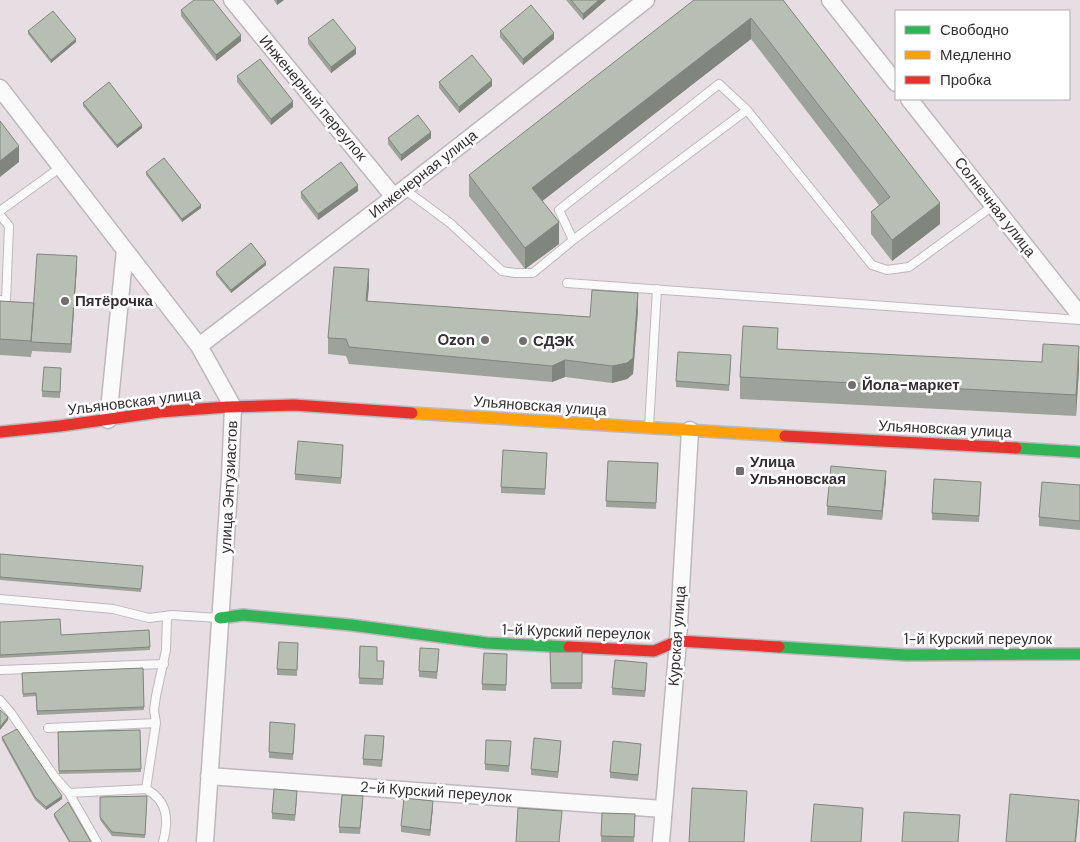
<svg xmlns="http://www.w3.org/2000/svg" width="1080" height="842" viewBox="0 0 1080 842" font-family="'DM Sans',sans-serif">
<rect width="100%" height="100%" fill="#e6dee3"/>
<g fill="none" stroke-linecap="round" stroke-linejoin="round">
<defs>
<path id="lane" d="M404,189L450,223L502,271L515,273H533L573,240L747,110L872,265L887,270L909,267L994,205
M0,211L61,167
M0,215L9,226L6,301L0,300
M573,240L559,210L719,84L747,110
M567,283L1080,320
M649,427L657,289
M0,599L113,609L149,618L172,615L219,618
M0,670L164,664
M0,700L11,713L54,776L69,793
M48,728L156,723
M146,789L156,723L154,710L156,696L166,650L167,616
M97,842L69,793L146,789C168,801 169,820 163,842"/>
<path id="street" d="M232,0L394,197
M830,0L896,83
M0,88L199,346L233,407L230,477L205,842
M909,99L1080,315
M199,346L394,197L646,0
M108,420L125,250
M209,776L663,809
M661,842L678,641L690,430"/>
<path id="fast" d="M1016,448L1080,452
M220,618L243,615L351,625L487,643L569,647
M779,647L906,655L1080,654"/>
<path id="slow" d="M412,413L785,436"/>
<path id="jam" d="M0,432L60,426L160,412L227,407L294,405L412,413
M785,436L1016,448
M569,647L654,651L678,641L779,647"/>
</defs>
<use href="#lane" stroke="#beb8bc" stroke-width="10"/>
<use href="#street" stroke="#beb8bc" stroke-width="19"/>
<use href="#fast" stroke="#beb8bc" stroke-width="14"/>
<use href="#slow" stroke="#beb8bc" stroke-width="14"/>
<use href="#jam" stroke="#beb8bc" stroke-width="14"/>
<use href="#lane" stroke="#fbfafb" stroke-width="8"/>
<use href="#street" stroke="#fbfafb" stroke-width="16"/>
<use href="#fast" stroke="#30b455" stroke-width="11"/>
<use href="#slow" stroke="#ff9f0a" stroke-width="11"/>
<use href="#jam" stroke="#e5322d" stroke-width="11"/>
</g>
<path fill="#9da39a" d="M274,0H284L277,5Z
M566,0H606L583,20Z
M783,0L940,224L892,261L871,234V212L879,205L751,39L542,201L559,244L525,269L469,196V175Z
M181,10L241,41L216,61L181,16Z
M28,31L76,42L51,63L28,34Z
M500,31L554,39L523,65L500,37Z
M308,38L356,54L331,73L308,44Z
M237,76L293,107L271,125L237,82Z
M439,82L492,86L459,113L439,88Z
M83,103L142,128L117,148L83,106Z
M388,138H431L401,161L388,144Z
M146,172L201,208L182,222L146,175Z
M358,191L318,220L301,198V192Z
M77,265L71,353L32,351L31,357L0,355V301L34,303Z
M266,265L231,293L216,275V272Z
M369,286L367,301L590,317L638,310L633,374L627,379L612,383L565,377L552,382L349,364L346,356L328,354V338Z
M778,349L1079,368L1076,416L740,399V377Z
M731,362L729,391L676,387V381Z
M61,374L60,398L42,397V391Z
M343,451L341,484L295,480V474Z
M547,453L545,495L501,493V487Z
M608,461L658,463L656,509L606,507Z
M886,480L882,520L827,515V506Z
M981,482L979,522L932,520V513Z
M1080,485V530L1039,526V517Z
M0,554L143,566L141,592L0,580Z
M0,622L61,635L149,630L150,650L0,658Z
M360,646L377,661H384L383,685L359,684Z
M298,649L297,676L277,675V669Z
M550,652H582V689H551Z
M439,655L437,679L419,677V671Z
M507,661L506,691L482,690V684Z
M143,668L144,710L37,715L36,696L23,697L22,673Z
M647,669L645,697L612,695V688Z
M140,730L141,772L59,774L58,732Z
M295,730L293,760L269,758V752Z
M2,737L62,799L46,810L35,800L2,740Z
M384,742L382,767L363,765V759Z
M511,747L509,772L485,770V764Z
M561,747L558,778L531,775V769Z
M641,750L638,781L610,778V772Z
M147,796L145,838L112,836L100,820V797Z
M297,797L295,821L272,819V813Z
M363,802L360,834L339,833V827Z
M433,807L430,836L401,832V826Z
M602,813L635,814L634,842H601Z
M54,814L91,842H69L54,817Z"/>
<path fill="#80857d" d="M277,0H284L277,5Z
M599,0H606L583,20V14Z
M751,18V39L532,209V188Z
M554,33V39L523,65V59Z
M241,35V41L216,61V55Z
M76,39V42L51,63V60Z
M356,48V54L331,73V67Z
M492,80V86L459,113V107Z
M293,101V107L271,125V119Z
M142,125V128L117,148V145Z
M431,132V138L401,161V155Z
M19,146V162L0,177V161Z
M358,185V191L318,220V214Z
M940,203V224L892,261V240Z
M201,205V208L182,222V219Z
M559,222V244L525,269V248Z
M77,256V265L71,353V344Z
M266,262V265L231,293V290Z
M369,269V286L366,317V301Z
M638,293V310L633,374L627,379L612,383V366Z
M1079,346V368L1076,416V395Z
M565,360V377L552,382V366Z
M886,471V480L882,520V511Z
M8,717V720L0,730V727Z
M62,796V799L46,810V807Z
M1079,800V809L1076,842H1075Z
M433,801V807L430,836V830Z"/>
<path fill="#b7beb3" stroke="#80857d" d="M194,0H213L241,35L216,55L181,10Z
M571,0H599L583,14Z
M694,0H783L940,203L892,240L871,212L890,197L751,18L532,188L559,222L525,248L469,175Z
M531,5L554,33L523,59L500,31Z
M53,11L76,39L51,60L28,31Z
M333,19L356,48L331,67L308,38Z
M472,55L492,80L459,107L439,82Z
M260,59L293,101L271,119L237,76Z
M109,82L142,125L117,145L83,103Z
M418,115L431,132L401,155L388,138Z
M0,121L19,146L0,161Z
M164,158L201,205L182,219L146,172Z
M341,162L358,185L318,214L301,192Z
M251,243L266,262L231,290L216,272Z
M37,254L77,256L71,344L31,342Z
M334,267L369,269L366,301L590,317L592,290L638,293L633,358L627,363L612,366L565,360L552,366L349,347L346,339L328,338Z
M0,301L34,303L31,341L0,339Z
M743,326L778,328L777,349L1042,362L1043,344L1079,346L1076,395L740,377Z
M678,352L731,355L729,385L676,381Z
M44,367L61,368L60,392L42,391Z
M298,441L343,445L341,478L295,474Z
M503,450L547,453L545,489L501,487Z
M608,461L658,463L656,503L606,501Z
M831,466L886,471L882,511L827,506Z
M934,479L981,482L979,516L932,513Z
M1042,482L1080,485V521L1039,517Z
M0,554L143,566L141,589L0,577Z
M60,619L61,635L149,630L150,647L0,655V622Z
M279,642L298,643L297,670L277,669Z
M360,646L377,647V661H384L383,679L359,678Z
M420,648L439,649L437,672L419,671Z
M550,652H582V683H551Z
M484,653L507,654L506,685L482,684Z
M615,660L647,663L645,691L612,688Z
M143,668L144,707L37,711L36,693L23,694L22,673Z
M0,710L8,717L0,727Z
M270,722L295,724L293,754L269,752Z
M17,729L62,796L46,807L35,797L2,737Z
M140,730L141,769L59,771L58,732Z
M365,735L384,736L382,760L363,759Z
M534,738L561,741L558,772L531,769Z
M486,740L511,741L509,766L485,764Z
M613,741L641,744L638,775L610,772Z
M692,788L747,791L744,842H689Z
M274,789L297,791L295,815L272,813Z
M1010,794L1079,800L1075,842H1006Z
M342,795L363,796L360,828L339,827Z
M147,796L145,835L112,832L100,817V797Z
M404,798L433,801L430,830L401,826Z
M68,802L91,842H70L54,814Z
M814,804L863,808L861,842H811Z
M518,808L562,811L559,842H516Z
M904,812L960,815L958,842H902Z
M602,813L635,814L634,837L601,836Z"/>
<g fill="#736c71" stroke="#fff" stroke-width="2">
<circle cx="65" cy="301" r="5"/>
<circle cx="485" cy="340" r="5"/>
<circle cx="523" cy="341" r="5"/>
<circle cx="852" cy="385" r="5"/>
<rect x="735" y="466" width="10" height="10" rx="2.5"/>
</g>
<g text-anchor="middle" stroke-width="5" stroke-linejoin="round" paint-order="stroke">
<g font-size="15" fill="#352f33" stroke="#fff">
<text transform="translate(313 98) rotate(50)" y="5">Инженерный переулок</text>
<text transform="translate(423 174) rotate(-38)" y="5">Инженерная улица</text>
<text transform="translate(995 207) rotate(52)" y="5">Солнечная улица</text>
<text transform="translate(134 402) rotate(-7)" y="5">Ульяновская улица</text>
<text transform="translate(540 406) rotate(4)" y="5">Ульяновская улица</text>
<text transform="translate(945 429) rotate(3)" y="5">Ульяновская улица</text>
<text transform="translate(229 487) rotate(-87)" y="5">улица Энтузиастов</text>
<text transform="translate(576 632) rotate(2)" y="5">1-й Курский переулок</text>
<text transform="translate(677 636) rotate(-86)" y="5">Курская улица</text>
<text x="978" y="644">1-й Курский переулок</text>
<text transform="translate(436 792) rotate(4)" y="5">2-й Курский переулок</text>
</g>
<g font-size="15" font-weight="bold" fill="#352f33" stroke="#fff" text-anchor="start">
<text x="75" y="306">Пятёрочка</text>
<text x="475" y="345" text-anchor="end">Ozon</text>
<text x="533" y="346">СДЭК</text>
<text x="862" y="390">Йола-маркет</text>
<text x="750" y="467">Улица<tspan x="750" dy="17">Ульяновская</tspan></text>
</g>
</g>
<rect x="895" y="10" width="175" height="90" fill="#ffffff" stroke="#aeacad"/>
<rect x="905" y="26" width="25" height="8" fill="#30b455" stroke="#aeacad"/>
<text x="940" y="35" font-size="15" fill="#352f33">Свободно</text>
<rect x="905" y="51" width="25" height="8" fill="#ff9f0a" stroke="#aeacad"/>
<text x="940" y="60" font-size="15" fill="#352f33">Медленно</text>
<rect x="905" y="76" width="25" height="8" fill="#e5322d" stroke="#aeacad"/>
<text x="940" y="85" font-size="15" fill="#352f33">Пробка</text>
</svg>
